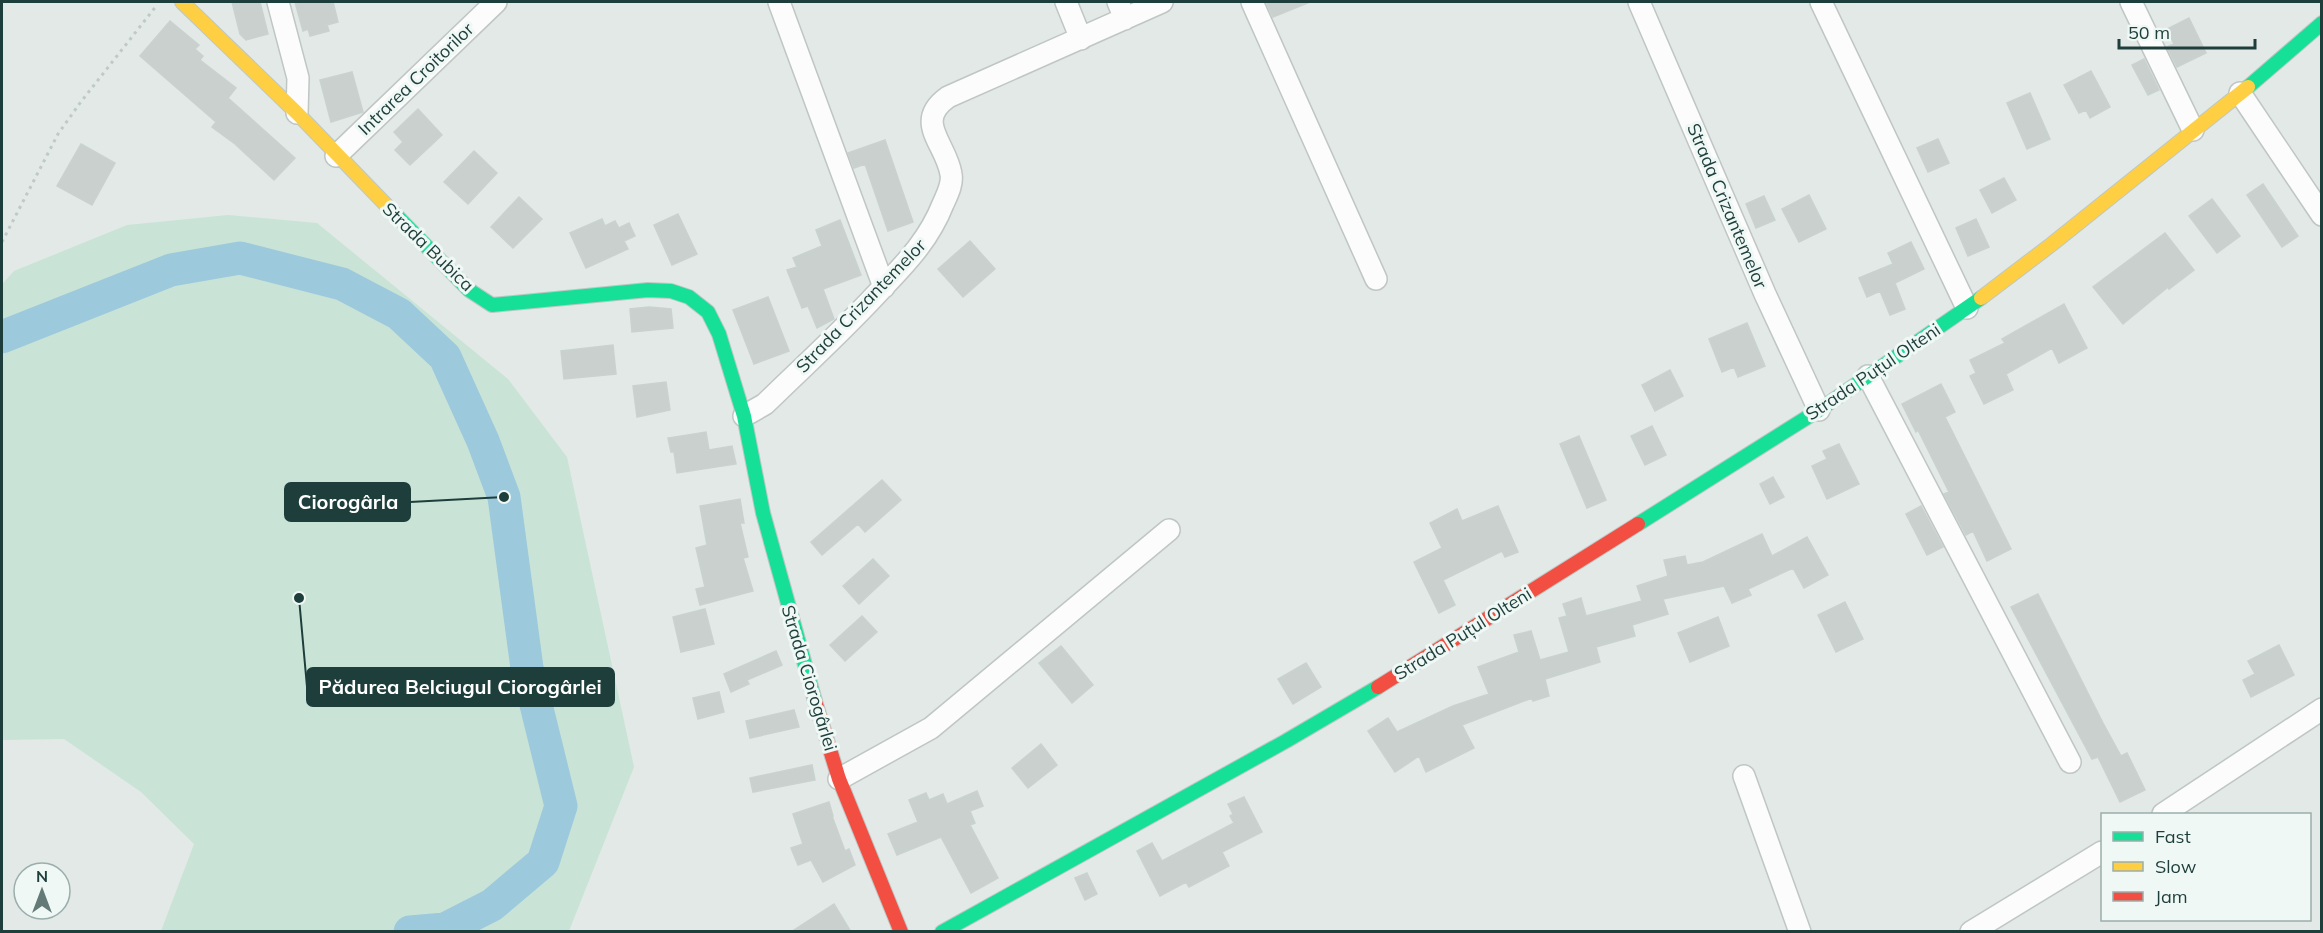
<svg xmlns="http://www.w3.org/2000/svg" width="2323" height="933" viewBox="0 0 2323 933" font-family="Mulish,sans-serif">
<rect width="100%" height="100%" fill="#e2e9e7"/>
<path fill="#c9e4d6" d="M228,215L317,223L508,379L567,457L634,767L569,931H161L194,844L141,792L64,739L2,740V284L14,271L127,225Z"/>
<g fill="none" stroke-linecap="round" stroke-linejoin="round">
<path stroke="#9dc9dc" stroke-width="33" d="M2,337L171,270L240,258L342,284L399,314L445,357L483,441L504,497L527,668L561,806L543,862L492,905L445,929L410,932"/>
</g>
<path fill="#c9d0ce" stroke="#cad2d0" stroke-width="1.5" d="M232,2H260L268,34L246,40L240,34Z
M295,2H333L338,22L327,25L329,31L310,36L308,29L303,31Z
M1266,2H1310L1273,17Z
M2189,18L2206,53L2177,67L2167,47L2174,44L2167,29Z
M170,21L199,45L195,49L203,56L200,60L236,88L228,98L295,158L274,180L235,144L212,127L216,122L140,56Z
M2144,59L2159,90L2148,95L2132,65Z
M2091,71L2110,107L2090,118L2086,110L2079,113L2064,85Z
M352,72L363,112L331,122L320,80Z
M2030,93L2050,139L2027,149L2007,103Z
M418,109L442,135L410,165L395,150L403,142L394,132Z
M1938,139L1949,163L1928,172L1917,148Z
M885,140L913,222L888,231L865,164L854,168L848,153Z
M81,144L115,163L92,205L57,186Z
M474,151L497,173L468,204L444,182Z
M2004,178L2016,200L1992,213L1980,190Z
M2263,184L2298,236L2282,247L2247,195Z
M1809,195L1826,229L1799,242L1782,209Z
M1764,196L1775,220L1756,228L1746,204Z
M519,197L542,219L513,248L491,227Z
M2212,199L2240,236L2217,253L2189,216Z
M678,214L697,254L672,265L654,225Z
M602,219L605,226L615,221L619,228L629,223L635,236L624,241L628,249L586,268L570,233Z
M1976,219L1989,247L1968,256L1956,228Z
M840,220L861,275L823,289L834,319L817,328L808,306L802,308L787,270L797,267L793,258L822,246L816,230Z
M2165,233L2194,270L2169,289L2168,287L2123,324L2093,287Z
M970,241L995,269L963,297L938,269Z
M1911,242L1924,269L1895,283L1905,309L1890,315L1880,291L1867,297L1859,278L1893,264L1888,253Z
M768,297L789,351L754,364L733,310Z
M2064,304L2087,348L2059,363L2052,348L2006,374L2013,390L1984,404L1970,376L1976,373L1970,360L2005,343L2002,339Z
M649,307L671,309L673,328L632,332L630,309Z
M1747,323L1765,366L1738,377L1734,367L1722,372L1709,339Z
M613,345L616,374L564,379L561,351Z
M1670,370L1683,396L1655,411L1642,385Z
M666,382L670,410L637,417L633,386Z
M1941,384L1955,412L1945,417L2011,549L1987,561L1973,531L1966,535L1944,494L1949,492L1918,430L1916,432L1902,404Z
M1652,426L1666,455L1645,465L1631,436Z
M706,432L709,450L732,446L736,464L677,473L674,452H671L668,438Z
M1579,436L1606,500L1587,508L1560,444Z
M1839,444L1859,484L1827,499L1812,466L1827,459L1823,451Z
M1773,477L1784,497L1770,504L1760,484Z
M882,480L901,500L865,532L858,524L822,555L811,542Z
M740,499L744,523H740L748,557L743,558L753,591L700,605L696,589L705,587L696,548L707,545L700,506Z
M1498,506L1518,552L1505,557L1502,551L1443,580L1455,605L1439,613L1414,562L1442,548L1430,523L1457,509L1462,521Z
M1921,506L1943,547L1927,555L1906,514Z
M1762,534L1772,556L1807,537L1828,575L1804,588L1793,568L1748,589L1751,595L1732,603L1724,586L1663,599L1668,614L1632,625L1635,636L1596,647L1600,662L1545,679L1549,696L1533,701L1532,698L1462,725L1474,748L1426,772L1419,756L1395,772L1368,731L1388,718L1397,732L1453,706L1489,694L1478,667L1519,652L1514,635L1531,631L1540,660L1569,652L1559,618L1567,616L1563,604L1581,598L1586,616L1642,601L1637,586L1668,576L1664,560L1685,556L1687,565L1703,562Z
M873,559L889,576L859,604L843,586Z
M2038,594L2103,723L2121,756L2127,753L2145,790L2120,802L2098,757L2092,759L2011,607Z
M1845,602L1863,639L1836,652L1818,615Z
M705,609L714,644L681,652L673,617Z
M862,616L877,632L845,661L830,645Z
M1718,617L1729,646L1690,662L1678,633Z
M2279,645L2294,675L2251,697L2243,680L2255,674L2248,661Z
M1061,646L1093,685L1072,703L1039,663Z
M776,651L782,665L747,680L749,684L731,692L724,674Z
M1306,663L1321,687L1293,704L1278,679Z
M719,692L724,712L698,719L693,698Z
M794,710L799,727L750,738L746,721Z
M1041,744L1057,765L1028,788L1012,768Z
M812,765L815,780L753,792L750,778Z
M977,791L983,806L970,811L975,823L970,825L998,878L971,893L941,837L897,855L888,834L918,822L909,800L926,793L929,800L943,794L947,804Z
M1244,797L1262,832L1222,852L1229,866L1189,887L1186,882L1160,896L1137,851L1152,843L1162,861L1234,823L1230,816L1233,814L1228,804Z
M829,802L833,816H832L845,851L849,849L855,865L823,882L811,860L798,865L791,848L803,844L793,814Z
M1087,873L1097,894L1085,900L1075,878Z
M834,904L851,932H791Z"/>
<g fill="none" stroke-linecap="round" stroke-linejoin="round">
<defs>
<path id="street" d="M278,2L298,78L297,113
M779,2L884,287
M1066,2L1081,39
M1118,2L1125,19
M1252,2L1376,279
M1639,2L1765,294L1819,410
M1821,2L1967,308
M2131,2L2193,130
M2240,93L2322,215
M336,156L496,2
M1868,376L2070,762
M744,416L765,404C805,365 847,327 885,285C909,260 930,237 943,204C947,195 953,184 951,174C946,143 913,122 948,97L1162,2
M1744,776L1800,932
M839,779L931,728L1169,530
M2163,814L2322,709
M1971,932L2102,852"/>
<path id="fast" d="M2248,87L2322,23
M392,211L469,290L492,305L648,290L671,291L689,297L708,312L719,334L744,416L763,513L815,701
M1638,524L1819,410L1981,298
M942,932L1286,741L1378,687"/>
<path id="slow" d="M182,2L297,113L392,211
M1981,298L2052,244L2248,87"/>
<path id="jam" d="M1378,687L1638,524
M815,701L839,779L901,932"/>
</defs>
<use href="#street" stroke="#bfc6c4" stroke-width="24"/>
<use href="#fast" stroke="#bdc7c5" stroke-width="16"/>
<use href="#slow" stroke="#bdc7c5" stroke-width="16"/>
<use href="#jam" stroke="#bdc7c5" stroke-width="16"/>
<path stroke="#bfcac7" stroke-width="3" stroke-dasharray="3 4.5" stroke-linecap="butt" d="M2,242L58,134L80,103L157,5"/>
<use href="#street" stroke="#fbfcfb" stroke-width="21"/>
<use href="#fast" stroke="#16e098" stroke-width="14"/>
<use href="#slow" stroke="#ffcf43" stroke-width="14"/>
<use href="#jam" stroke="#f24e42" stroke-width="14"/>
</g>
<g text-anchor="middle" stroke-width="6" stroke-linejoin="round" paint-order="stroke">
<g font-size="18" fill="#1e3e3b" stroke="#eff8f5">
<text transform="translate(416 79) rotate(-44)" y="6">Intrarea Croitorilor</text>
<text transform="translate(1727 206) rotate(67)" y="6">Strada Crizantemelor</text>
<text transform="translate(428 247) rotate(44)" y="6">Strada Bubica</text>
<text transform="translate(861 306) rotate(-46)" y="6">Strada Crizantemelor</text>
<text transform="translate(1873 372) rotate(-34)" y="6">Strada Puțul Olteni</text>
<text transform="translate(1463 634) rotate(-32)" y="6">Strada Puțul Olteni</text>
<text transform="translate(809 678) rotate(73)" y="6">Strada Ciorogârlei</text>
</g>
</g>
<path fill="none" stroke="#1e3e3b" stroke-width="2" d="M504 497L410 502M299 598L307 687"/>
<g fill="#1e3e3b" stroke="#eff8f5" stroke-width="2">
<circle cx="504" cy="497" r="6"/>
<circle cx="299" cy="598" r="6"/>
</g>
<g fill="#1e3e3b" stroke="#1e3e3b" stroke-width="2">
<rect x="285" y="483" width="125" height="38" rx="6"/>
<rect x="307" y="668" width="307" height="38" rx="6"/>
</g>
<g font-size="20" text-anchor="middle" font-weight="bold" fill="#fff">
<text x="348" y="509">Ciorogârla</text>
<text x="460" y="694">Pădurea Belciugul Ciorogârlei</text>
</g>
<rect width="2323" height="933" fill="none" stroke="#1e3e3b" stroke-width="6"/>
<rect x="2101" y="813" width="210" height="108" fill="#eff8f5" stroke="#9baeab" stroke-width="1.5"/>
<rect x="2113" y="832" width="30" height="9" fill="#16e098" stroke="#9baeab" stroke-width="1.5"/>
<text x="2155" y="843" font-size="18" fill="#1e3e3b">Fast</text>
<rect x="2113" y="862" width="30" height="9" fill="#ffcf43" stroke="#9baeab" stroke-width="1.5"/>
<text x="2155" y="873" font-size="18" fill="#1e3e3b">Slow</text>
<rect x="2113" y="892" width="30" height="9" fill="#f24e42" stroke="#9baeab" stroke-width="1.5"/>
<text x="2155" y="903" font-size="18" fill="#1e3e3b">Jam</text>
<g transform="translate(42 891)"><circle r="28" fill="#eff8f5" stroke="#9baeab" stroke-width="1.5"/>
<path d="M0-4.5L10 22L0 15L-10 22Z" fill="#637a77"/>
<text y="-9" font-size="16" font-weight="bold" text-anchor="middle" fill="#1e3e3b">N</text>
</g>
<path d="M2119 39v9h136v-9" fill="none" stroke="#1e3e3b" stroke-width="3"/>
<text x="2128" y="39" font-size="18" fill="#1e3e3b" stroke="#eff8f5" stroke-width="4.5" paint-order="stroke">50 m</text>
</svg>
